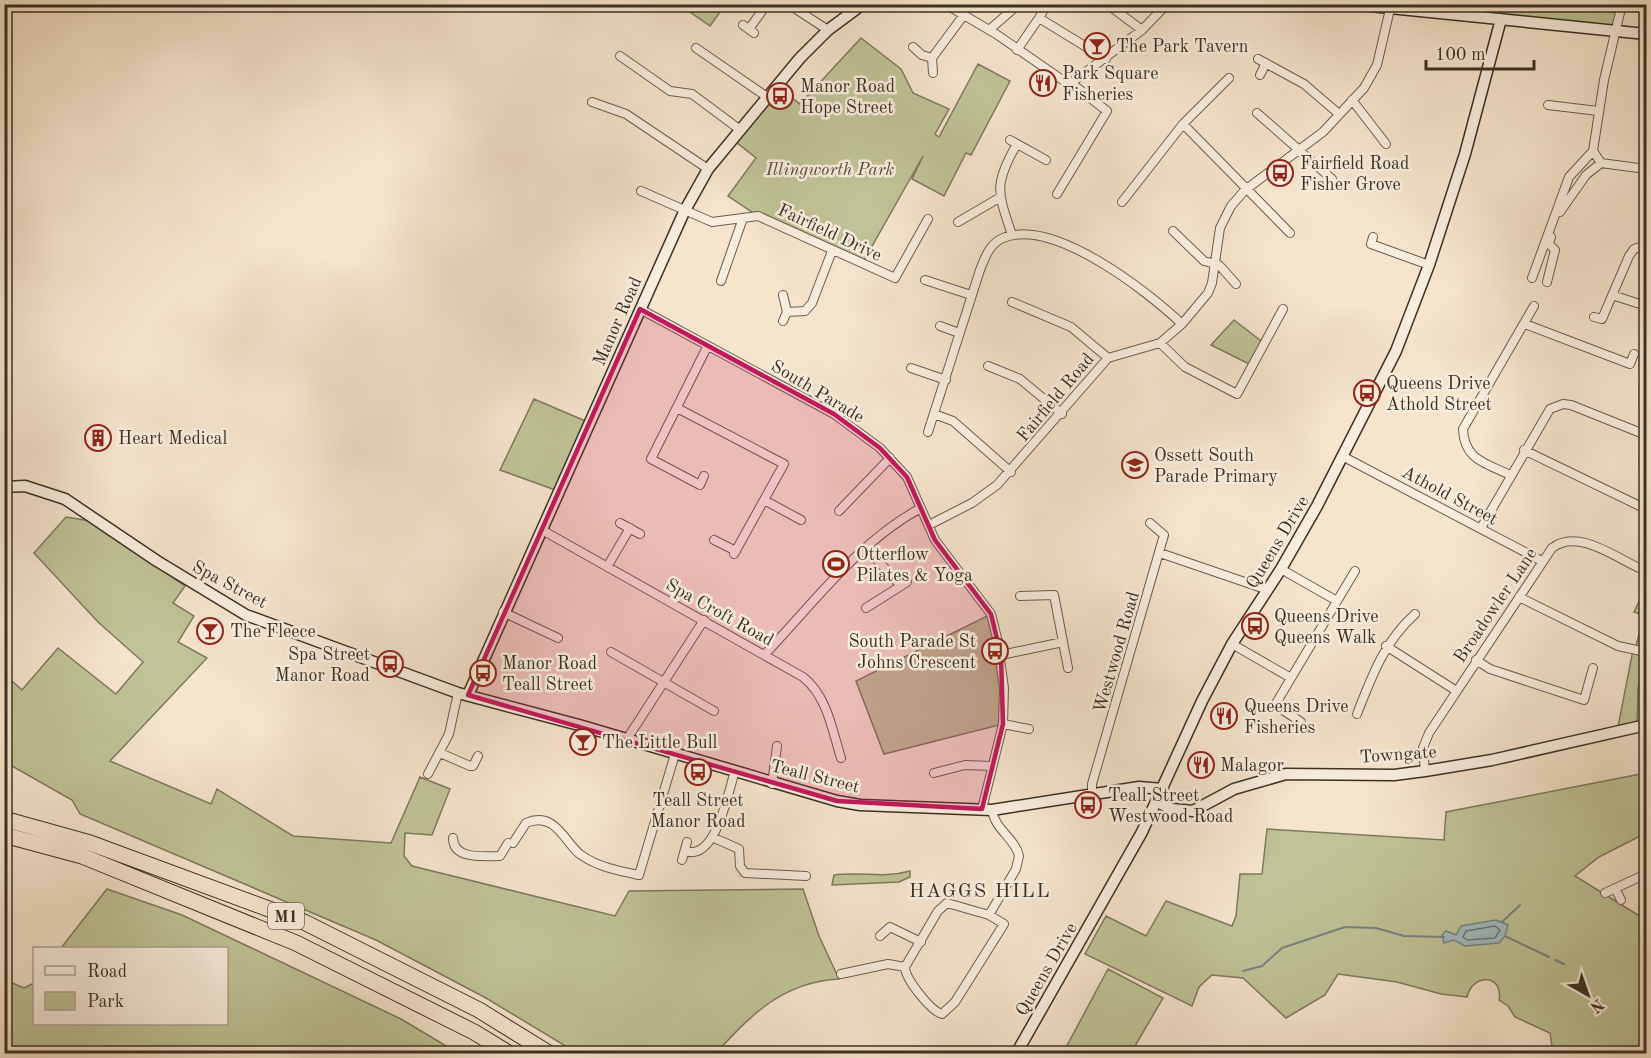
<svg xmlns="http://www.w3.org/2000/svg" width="1651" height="1058" viewBox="0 0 1651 1058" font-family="'Old Standard TT',serif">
<rect width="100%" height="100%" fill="#f6e4cd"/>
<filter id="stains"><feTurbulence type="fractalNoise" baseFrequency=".00333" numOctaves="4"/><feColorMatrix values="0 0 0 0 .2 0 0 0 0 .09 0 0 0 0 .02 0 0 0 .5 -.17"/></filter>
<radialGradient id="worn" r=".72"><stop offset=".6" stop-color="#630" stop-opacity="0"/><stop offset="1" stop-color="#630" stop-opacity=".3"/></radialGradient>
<path fill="#bfc397" stroke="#7d7a5d" stroke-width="1.5" d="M1408,4L1622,5L1615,30L1407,10Z
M696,5V4L725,5L710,26L690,12Z
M861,38L901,69L913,93L949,109L935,134L939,137L978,64L1010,81L971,155L966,153L944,196L912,179L923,156L862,264L758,216L728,196L756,158L736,142L777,86L800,104Z
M1234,320L1265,344L1253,366L1211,345Z
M534,399L590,423L558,491L500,470Z
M66,517L90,521L185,586L173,603L194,616L178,642L207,658L110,761L211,804L217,789L293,836L391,843L420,777L450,789L432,835L405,833L404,856L412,866L615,916L629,891L803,889L819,936L839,979C783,982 752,1014 716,1053H577L486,998L376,940L80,814L72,800L5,762L4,674L22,690L58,648L116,694L143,662L98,622L34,553Z
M1646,574V646H1636L1644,615L1634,612L1645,588L1640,585Z
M991,614L997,638L1003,724L884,754L856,681Z
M1633,650L1645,652L1638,688L1637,727L1617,732Z
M1646,773V833L1599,857L1575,876L1646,920V1053H1553L1550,1033L1515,1017L1508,1006L1499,1000C1504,975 1473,972 1467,997L1441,994L1397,982L1338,974L1325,995L1286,1018L1243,978L1212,975L1199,987L1192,1006L1085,954L1106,916L1146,936L1166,901L1232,926L1236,916L1240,874H1262L1267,829L1444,840L1446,812Z
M910,871V877L899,882L832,885L834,875C860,871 882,879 910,871Z
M107,889L182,915L401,1019L458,1053L14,1054L5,1049V980L24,988L34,983V1024H226V948H61Z
M1108,969L1163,998L1131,1053H1063Z"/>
<path fill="#a1bcc2" stroke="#788482" stroke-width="1.5" d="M1496,920L1508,925L1505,936L1499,943L1465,946L1454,940L1444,943L1442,935L1446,931L1456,935L1461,926Z"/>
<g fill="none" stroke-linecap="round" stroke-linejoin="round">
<path stroke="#6e7672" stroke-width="1.5" d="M1495,926L1500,930L1495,938L1467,940L1463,937L1466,931Z"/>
<path stroke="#788482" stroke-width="2" d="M1502,922L1520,905
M1505,936L1549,957
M1555,960L1564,964
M1243,971L1262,966L1282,948L1345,927L1376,928L1404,936L1444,937"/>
<defs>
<path id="street" d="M788,4L828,30
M945,4L996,34L1064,81L1071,83L1142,30L1167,4
M1107,4L1142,30
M1622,4L1604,80L1593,151L1601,163L1646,169
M1039,18L1047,4
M743,25L754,33
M749,29L767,4
M989,30L1012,10L1010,4
M913,47L922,55L932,58
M696,48L767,97
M1017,50L1039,18L1106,59
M620,56L670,91L692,94L739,129
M1258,59L1304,84L1339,114
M933,73L932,58L963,16
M1260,75L1266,63
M1352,100L1386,144
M592,102L626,114L708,169
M1548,105L1598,111
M1257,113L1332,179
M1183,124L1290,233
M1010,140L1046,160
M641,191L712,222L758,216L895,278L928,219
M1057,194L1107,111L1071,83
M1122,202L1183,124L1229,78
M1560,212L1586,175L1601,163
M958,222L999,198
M1173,231L1204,261L1219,265L1236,284
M1012,235C998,193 993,185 1017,144
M1373,237L1371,244L1429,265
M1532,278L1569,177L1593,151
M925,280L971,295
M721,281L743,218
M1547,282L1555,250L1549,244L1551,237
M1612,295L1646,306
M1012,302L1071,327L1108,358
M640,309L834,414L880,448L907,477L935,540L991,614L997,638L1004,688L1003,724L982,809
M787,312L805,311L812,303L832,251
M1594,317L1602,319L1629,256L1634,249L1646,245
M783,321L787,312L783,295
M1525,324L1630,364L1634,354
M940,326L959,333
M1160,343L1185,367L1237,394L1283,309
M988,366L1020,379L1062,414
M911,368L946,380
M677,408L784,464L734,554
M934,414L953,421L1011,472
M928,432L980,270C985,258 989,244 1003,238C1053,217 1147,291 1182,324
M1524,450L1646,509
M1344,457L1542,561
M1510,475C1486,463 1464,460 1463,429L1534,306
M704,476L700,485L651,459L707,347
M764,500L801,520
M839,511L890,458
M620,523L640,534
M929,525L972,503L997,485L1108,358L1160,343L1182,324L1208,293L1212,283L1220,228L1231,206L1245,190L1323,132L1364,88L1377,65L1390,9
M1481,528L1550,409L1563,404L1571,405L1646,435
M542,530L803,677C827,696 832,729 841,758
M714,540L736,551
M866,548L901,586
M1160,553L1268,590
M607,567L630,528
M1281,569L1337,601
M1020,596L1054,595L1068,668
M1519,597L1618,646L1646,652
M866,608L907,582
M503,612L558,638
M1232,644L1291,678
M1386,646L1455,690
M611,652L714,711
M765,654C813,604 859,541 921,508
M1001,655L1063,642
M1476,660L1490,669L1584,700L1593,668
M1357,714C1372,676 1384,642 1415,614
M1301,722L1275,705L1355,571
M1003,724L1029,729
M627,739L704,620
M440,753L470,766H473L478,756
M1425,771L1423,748L1429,733L1552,548C1580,527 1619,561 1646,571
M934,773L965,765L991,766
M428,774L449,734L458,693
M772,784L777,746
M1092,796V784L1164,535L1150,523
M453,838C453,860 484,856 500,856L508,843
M714,838L739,849L740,866L745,873L806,876
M513,843L526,823C556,810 565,844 581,855C598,867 619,871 639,875L675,754
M685,851C716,862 728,792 735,771
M682,860L687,842
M1615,888L1621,900
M1605,893L1646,874
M947,903L989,915L1004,924L955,1002L942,1014C931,1011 905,979 905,967L938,911Z
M989,915L1016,869L1019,856C1015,838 995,830 992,810
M880,936L890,927L921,942
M841,974L888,964L905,967"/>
<path id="secondary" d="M1350,4L1646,34
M4,487L25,486L65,499L157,561L246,615L458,693L579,725L837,801L860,805L992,810L1139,787L1163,789
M468,695L684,212L708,169L800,58L828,30L863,4
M1157,802L1172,809L1193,811L1234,789L1286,774L1394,775L1425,771L1492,760L1646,725
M1016,1054L1142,832L1202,701L1232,644L1281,569L1317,506L1396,351L1429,265L1465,154L1501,19"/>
<path id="highway" d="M4,819L90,843L304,922L479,1010L550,1054
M4,835L82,856L296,943L474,1032L510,1054"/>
</defs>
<use href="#street" stroke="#6a5d4e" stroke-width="10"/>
<use href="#secondary" stroke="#3b3023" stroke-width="13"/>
<use href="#highway" stroke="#3b3023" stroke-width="17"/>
<use href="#street" stroke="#f9edde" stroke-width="8"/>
<use href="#secondary" stroke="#f9edde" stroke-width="10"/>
<use href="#highway" stroke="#f6e4cd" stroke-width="15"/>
</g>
<path fill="#c2185b" fill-opacity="0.2" stroke="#c2185b" stroke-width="4.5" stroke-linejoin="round" d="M640,309L834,414L880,448L907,477L935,540L991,614L1001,655L1003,724L982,809L837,801L468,695Z"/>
<defs>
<symbol id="bar-ring" viewBox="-11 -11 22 22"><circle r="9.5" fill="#f9edde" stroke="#8f2418" stroke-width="1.5"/><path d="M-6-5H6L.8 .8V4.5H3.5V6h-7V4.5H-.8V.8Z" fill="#8f2418"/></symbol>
<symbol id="restaurant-ring" viewBox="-11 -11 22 22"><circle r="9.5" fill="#f9edde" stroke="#8f2418" stroke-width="1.5"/><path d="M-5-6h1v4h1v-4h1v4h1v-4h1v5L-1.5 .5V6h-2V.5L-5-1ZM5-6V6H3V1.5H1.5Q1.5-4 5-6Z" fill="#8f2418"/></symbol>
<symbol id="bus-ring" viewBox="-11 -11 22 22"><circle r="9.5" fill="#f9edde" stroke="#8f2418" stroke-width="1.5"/><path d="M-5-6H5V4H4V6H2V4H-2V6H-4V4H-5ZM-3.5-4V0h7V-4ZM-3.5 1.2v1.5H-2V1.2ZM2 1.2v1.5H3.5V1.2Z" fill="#8f2418"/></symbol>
<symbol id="building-ring" viewBox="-11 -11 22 22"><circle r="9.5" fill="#f9edde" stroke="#8f2418" stroke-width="1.5"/><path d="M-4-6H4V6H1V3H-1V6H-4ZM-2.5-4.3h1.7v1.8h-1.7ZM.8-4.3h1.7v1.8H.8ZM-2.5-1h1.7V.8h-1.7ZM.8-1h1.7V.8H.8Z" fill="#8f2418"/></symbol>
<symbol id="school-ring" viewBox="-11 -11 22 22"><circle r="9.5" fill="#f9edde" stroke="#8f2418" stroke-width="1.5"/><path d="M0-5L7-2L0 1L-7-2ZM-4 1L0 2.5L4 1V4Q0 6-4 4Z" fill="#8f2418"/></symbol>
<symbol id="stadium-ring" viewBox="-11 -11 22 22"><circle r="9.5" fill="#f9edde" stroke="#8f2418" stroke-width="1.5"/><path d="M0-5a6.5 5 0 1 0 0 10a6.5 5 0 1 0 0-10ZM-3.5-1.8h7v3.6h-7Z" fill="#8f2418"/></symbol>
</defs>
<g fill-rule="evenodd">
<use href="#bar-ring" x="1082" y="31" width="30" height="30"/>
<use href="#restaurant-ring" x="1028" y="68" width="30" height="30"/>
<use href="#bus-ring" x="765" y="81" width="30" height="30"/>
<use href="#bus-ring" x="1265" y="158" width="30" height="30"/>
<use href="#bus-ring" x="1352" y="378" width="30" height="30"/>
<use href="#building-ring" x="83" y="423" width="30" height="30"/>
<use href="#school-ring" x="1120" y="450" width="30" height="30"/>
<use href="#stadium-ring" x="821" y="549" width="30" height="30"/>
<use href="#bus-ring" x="1240" y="611" width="30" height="30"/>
<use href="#bar-ring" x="195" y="616" width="30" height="30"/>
<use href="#bus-ring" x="980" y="636" width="30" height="30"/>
<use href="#bus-ring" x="375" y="649" width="30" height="30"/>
<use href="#bus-ring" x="468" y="658" width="30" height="30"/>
<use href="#restaurant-ring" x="1209" y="701" width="30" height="30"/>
<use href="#bar-ring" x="568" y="727" width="30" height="30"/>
<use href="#restaurant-ring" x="1186" y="750" width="30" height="30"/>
<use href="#bus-ring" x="683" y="757" width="30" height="30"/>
<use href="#bus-ring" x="1073" y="790" width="30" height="30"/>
</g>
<g text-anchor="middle" stroke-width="5" stroke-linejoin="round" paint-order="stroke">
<rect fill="#f9edde" stroke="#74695b" stroke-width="1.5" x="268" y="903" width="36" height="26" rx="4.5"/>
<g font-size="16" font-weight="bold" fill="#3b3023">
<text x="286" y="922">M1</text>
</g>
<g font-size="18" fill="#3b3023" stroke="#f9edde" text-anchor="start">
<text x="1116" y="52">The Park Tavern</text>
<text x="1062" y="79">Park Square<tspan x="1062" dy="21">Fisheries</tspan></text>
<text x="800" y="92">Manor Road<tspan x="800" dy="21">Hope Street</tspan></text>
<text x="1300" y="169">Fairfield Road<tspan x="1300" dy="21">Fisher Grove</tspan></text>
<text x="1386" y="389">Queens Drive<tspan x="1386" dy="21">Athold Street</tspan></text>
<text x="118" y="444">Heart Medical</text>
<text x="1154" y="461">Ossett South<tspan x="1154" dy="21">Parade Primary</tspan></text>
<text x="856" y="560">Otterflow<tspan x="856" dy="21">Pilates &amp; Yoga</tspan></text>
<text x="1274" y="622">Queens Drive<tspan x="1274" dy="21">Queens Walk</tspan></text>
<text x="230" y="637">The Fleece</text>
<text x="976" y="647" text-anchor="end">South Parade St<tspan x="976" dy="21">Johns Crescent</tspan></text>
<text x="370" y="660" text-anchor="end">Spa Street<tspan x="370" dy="21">Manor Road</tspan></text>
<text x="502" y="669">Manor Road<tspan x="502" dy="21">Teall Street</tspan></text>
<text x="1244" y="712">Queens Drive<tspan x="1244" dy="21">Fisheries</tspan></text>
<text x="602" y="748">The Little Bull</text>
<text x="1220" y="771">Malagor</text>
<text x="1108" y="801">Teall Street<tspan x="1108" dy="21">Westwood Road</tspan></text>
<text x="698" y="806" text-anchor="middle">Teall Street<tspan x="698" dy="21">Manor Road</tspan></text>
</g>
<g font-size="18" font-style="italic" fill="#554d3a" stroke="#f9edde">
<text x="830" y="175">Illingworth Park</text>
</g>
<g font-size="18" fill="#3b3023" stroke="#f9edde">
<text transform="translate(830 232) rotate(25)" y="6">Fairfield Drive</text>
<text transform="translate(617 321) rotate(-66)" y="6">Manor Road</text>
<text transform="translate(818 391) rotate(31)" y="6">South Parade</text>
<text transform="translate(1055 397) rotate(-50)" y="6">Fairfield Road</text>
<text transform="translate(1450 495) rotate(28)" y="6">Athold Street</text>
<text transform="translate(1277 542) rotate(-59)" y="6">Queens Drive</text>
<text transform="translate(230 584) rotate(28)" y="6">Spa Street</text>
<text transform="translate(1495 605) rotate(-56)" y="6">Broadowler Lane</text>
<text transform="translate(720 612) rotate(29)" y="6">Spa Croft Road</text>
<text transform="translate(1116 652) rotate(-74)" y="6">Westwood Road</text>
<text transform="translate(1398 754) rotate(-4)" y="6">Towngate</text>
<text transform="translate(815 776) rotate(14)" y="6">Teall Street</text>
<text transform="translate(1046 969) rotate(-60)" y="6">Queens Drive</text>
</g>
<g font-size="20" letter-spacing="1.5" fill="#3b3023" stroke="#f9edde">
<text x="980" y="897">HAGGS HILL</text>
</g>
</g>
<rect width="1651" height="1058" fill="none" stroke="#f6e4cd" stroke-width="24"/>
<rect x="6" y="6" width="1639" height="1046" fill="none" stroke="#3b3023" stroke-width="3"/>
<rect x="12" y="12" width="1627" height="1034" fill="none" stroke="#3b3023" stroke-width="1.5"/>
<rect x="33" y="947" width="195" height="78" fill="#f9edde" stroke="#ada193" stroke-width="1.5"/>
<rect x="45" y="966" width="30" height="9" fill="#f9edde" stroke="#ada193" stroke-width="1.5"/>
<text x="87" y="977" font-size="18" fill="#3b3023">Road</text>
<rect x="45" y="992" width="30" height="18" fill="#bfc397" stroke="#ada193" stroke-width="1.5"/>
<text x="87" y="1007" font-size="18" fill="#3b3023">Park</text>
<g transform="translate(1588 995) rotate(140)" stroke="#f9edde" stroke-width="4.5" paint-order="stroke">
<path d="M0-4.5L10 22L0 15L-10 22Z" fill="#3b3023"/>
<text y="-9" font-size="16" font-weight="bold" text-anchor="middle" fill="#3b3023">N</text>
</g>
<path d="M1426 60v9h108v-9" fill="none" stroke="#3b3023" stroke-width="3"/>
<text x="1435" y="60" font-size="18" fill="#3b3023" stroke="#f9edde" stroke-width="4.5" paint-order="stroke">100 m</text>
<rect width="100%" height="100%" filter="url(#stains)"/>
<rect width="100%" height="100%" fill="url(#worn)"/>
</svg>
